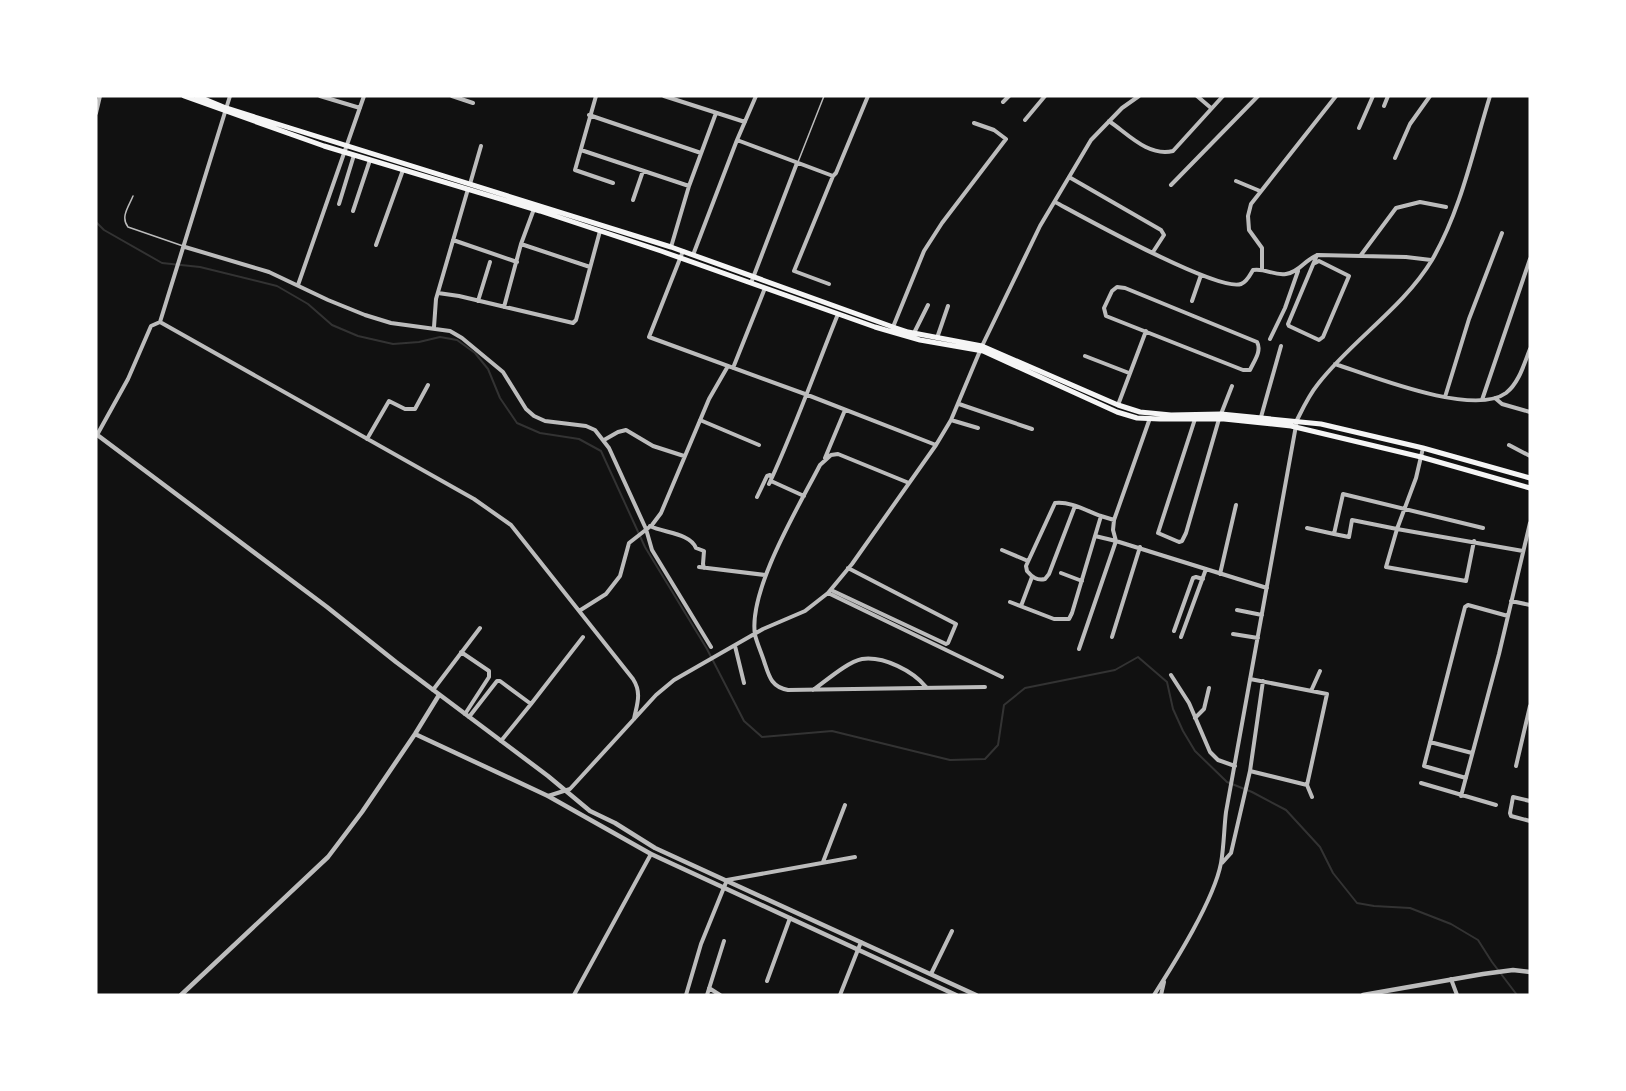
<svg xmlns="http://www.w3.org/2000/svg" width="1626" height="1091" viewBox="0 0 1626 1091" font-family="'Golos Text',sans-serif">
<rect width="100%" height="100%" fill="#111"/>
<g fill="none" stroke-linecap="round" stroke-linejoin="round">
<path stroke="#333" stroke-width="2" d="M96,222L104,230L162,263L200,267L277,286L308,304L332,325L358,336L393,344L419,342L440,337L457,340L475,353L488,369L500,398L517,423L540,433L579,439L601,451L645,547L707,649L744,721L762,737L832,731L950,760L985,759L998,745L1004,705L1025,688L1115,670L1138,657L1167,682L1173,709L1183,731L1195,751L1227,782L1252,792L1286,810L1320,847L1333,873L1357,903L1374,906L1410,908L1451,924L1478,940L1492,962L1517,995"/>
<path stroke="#bcbcbc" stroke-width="1.5" d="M798,162L824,96
M133,196C129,206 120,217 128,227L183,246"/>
<path stroke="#bcbcbc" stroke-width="4" d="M320,96L360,108
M452,96L473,103
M596,96L575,170L613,183
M664,96L745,122
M756,96L737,140L833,176L836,173L868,96
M1197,96L1211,108
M1003,102L1009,96
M1384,106L1388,96
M96,113L100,96
M589,115L701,153
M1025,120L1045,96
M1109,121C1128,134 1148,157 1173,151L1223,96
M1359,128L1373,96
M581,150L689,186
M1395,158L1410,124L1430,96
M1069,177L1161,230L1164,235L1153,252
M1236,181L1260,191
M470,184L481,146
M1171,185L1258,96
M633,200L643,171
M1055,202C1083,217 1217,292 1241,284C1247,282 1250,275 1253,270C1266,268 1274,276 1286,274C1300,272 1305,259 1318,255L1406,257L1431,260
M339,204L354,155
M353,211L370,160
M453,240L517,262
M521,244L590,267
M376,245L403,170
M185,247L269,272L328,300L365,315L391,323L450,331L462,338L503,372L526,409L534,416L545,421L586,426L595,430L609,448L646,529L652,550L711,647
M671,247L689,186L716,113
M683,251L649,337L805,394L936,445
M693,255L737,140
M1361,255L1396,208L1420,202L1446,207
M1315,263L1319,261L1349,276L1323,337L1319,340L1289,326L1288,324L1317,255
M1262,269V248L1249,230L1248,216L1251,204L1336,96
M751,283L797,163
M829,284L794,271L833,176
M298,285L364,96
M1117,287L1125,288L1257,342C1262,351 1254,361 1250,370H1243L1106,316L1104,308L1112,291Z
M438,293L459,296L573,323L576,320L600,231
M478,301L490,262
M1192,301L1201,275
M504,307L521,244L534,209
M160,322L474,499L511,525L633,679C642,693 637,704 634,719
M434,327L436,299L468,189
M893,327L924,251L942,223L1006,139L994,130L974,123
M914,333L928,305
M937,338L948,306
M1270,339L1285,308L1298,271
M1085,356L1129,373
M1335,364C1372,376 1473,417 1506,393C1519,383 1524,364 1530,349
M733,368L765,288
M1445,397L1469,319L1502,233
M1495,398L1502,404L1530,412
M1482,400L1530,259
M959,404L1032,429
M1118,405L1146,331
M1221,414L1232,386
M1261,417L1281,346
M1150,418L1114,520L1113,530L1116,541L1267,588
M1195,419L1158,533L1179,542L1182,541L1186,533L1219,419
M700,420L759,445
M951,420L978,428
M97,435L128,379L151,326L160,322L230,96
M367,439L389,401L405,409H415L428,385
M604,440L618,432L626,430L653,446L684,456
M1509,445L1530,456
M1423,448L1416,478L1397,529L1523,551
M825,458L845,410
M771,481L804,496
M909,483L838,454L831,455L820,465C799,506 748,590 755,635C757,643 761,652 764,661C769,676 771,687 788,690L985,687
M769,484C795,428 815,371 838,314
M757,497L767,476L770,475L772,477
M1075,506L1049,574L1045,579C1037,581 1032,577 1027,571L1026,566L1055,503C1070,501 1087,511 1101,516
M650,526C664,533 690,533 696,548L704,551L703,564L704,568
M1307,528L1334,534L1343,494L1483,528
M1334,534L1349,537L1352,520L1397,529L1386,567L1466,581L1474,541
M1002,550L1028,561
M699,567L765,575
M1061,573L1082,581
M1220,574L1236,505
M831,590L946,644L948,643L956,624L848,568
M828,593L1002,677
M1511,601L1530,605
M1010,602L1054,619H1069L1072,613L1101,516L1114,520
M1021,606L1032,577
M1237,610L1262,615
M579,611L606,594L620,576L629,543L652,525L661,513L709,399L728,366
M1174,631L1193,578L1196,577L1203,579
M1233,634L1258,638
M1112,637L1140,547
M1181,637L1206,569
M735,646L744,683
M1079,649L1116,541L1095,536
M461,652L489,671V677L465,714
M1171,675L1189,703L1210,752L1218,760L1235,766
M433,690L480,628
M813,690C826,681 847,662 862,659C884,656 913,671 926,687
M1311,691L1320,671
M531,704L583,637
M469,717L497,681H500L531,704L501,741
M1195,718L1204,709L1209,688
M1430,742L1472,753
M1516,766L1530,706
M1250,771L1307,785L1327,694L1250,679
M1466,778L1424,766L1465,607L1468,605L1508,616
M1421,783L1496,805
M1307,785L1312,797
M548,796L570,789L656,695L674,680L763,629L805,611L828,593L852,564L936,445L951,420L982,346L1040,226L1091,140L1122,108L1139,96
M1461,796L1499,654L1530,523
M1530,801L1513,797L1510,813L1511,816L1530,821
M823,862L845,805
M1222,863L1231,853L1250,771L1263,681
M931,974L952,931
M1451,979L1457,995
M767,981L790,918
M709,988L720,995
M574,995L651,854
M686,995L701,944L727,880L855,857
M707,995L724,941
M840,995L861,942
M1154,995C1175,962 1214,900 1221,863C1224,846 1224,828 1226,812L1297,420C1303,408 1309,395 1318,384C1352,340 1403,308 1432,260C1461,210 1473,151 1490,96
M1161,995L1164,982"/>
<path stroke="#bcbcbc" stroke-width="4.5" d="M96,434L327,607L396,662L548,776L590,811L615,823L655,848L976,995
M415,734L548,796L651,854L956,995
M181,995L328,857L362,812L415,734L439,695
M1363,995L1483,974L1513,970L1530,972"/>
<path stroke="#f5f5f5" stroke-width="5" d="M184,96L324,146L540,211L661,251L875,327L920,340L983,351L1117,412L1137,418L1160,419H1224L1291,426L1421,457L1530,488
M197,96L226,108L671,247L893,327L908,332L982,346L1118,405L1140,412L1171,415L1221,414L1321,424L1423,448L1530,478"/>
</g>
<rect width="1626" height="1091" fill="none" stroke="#ffffff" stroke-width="195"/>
</svg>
